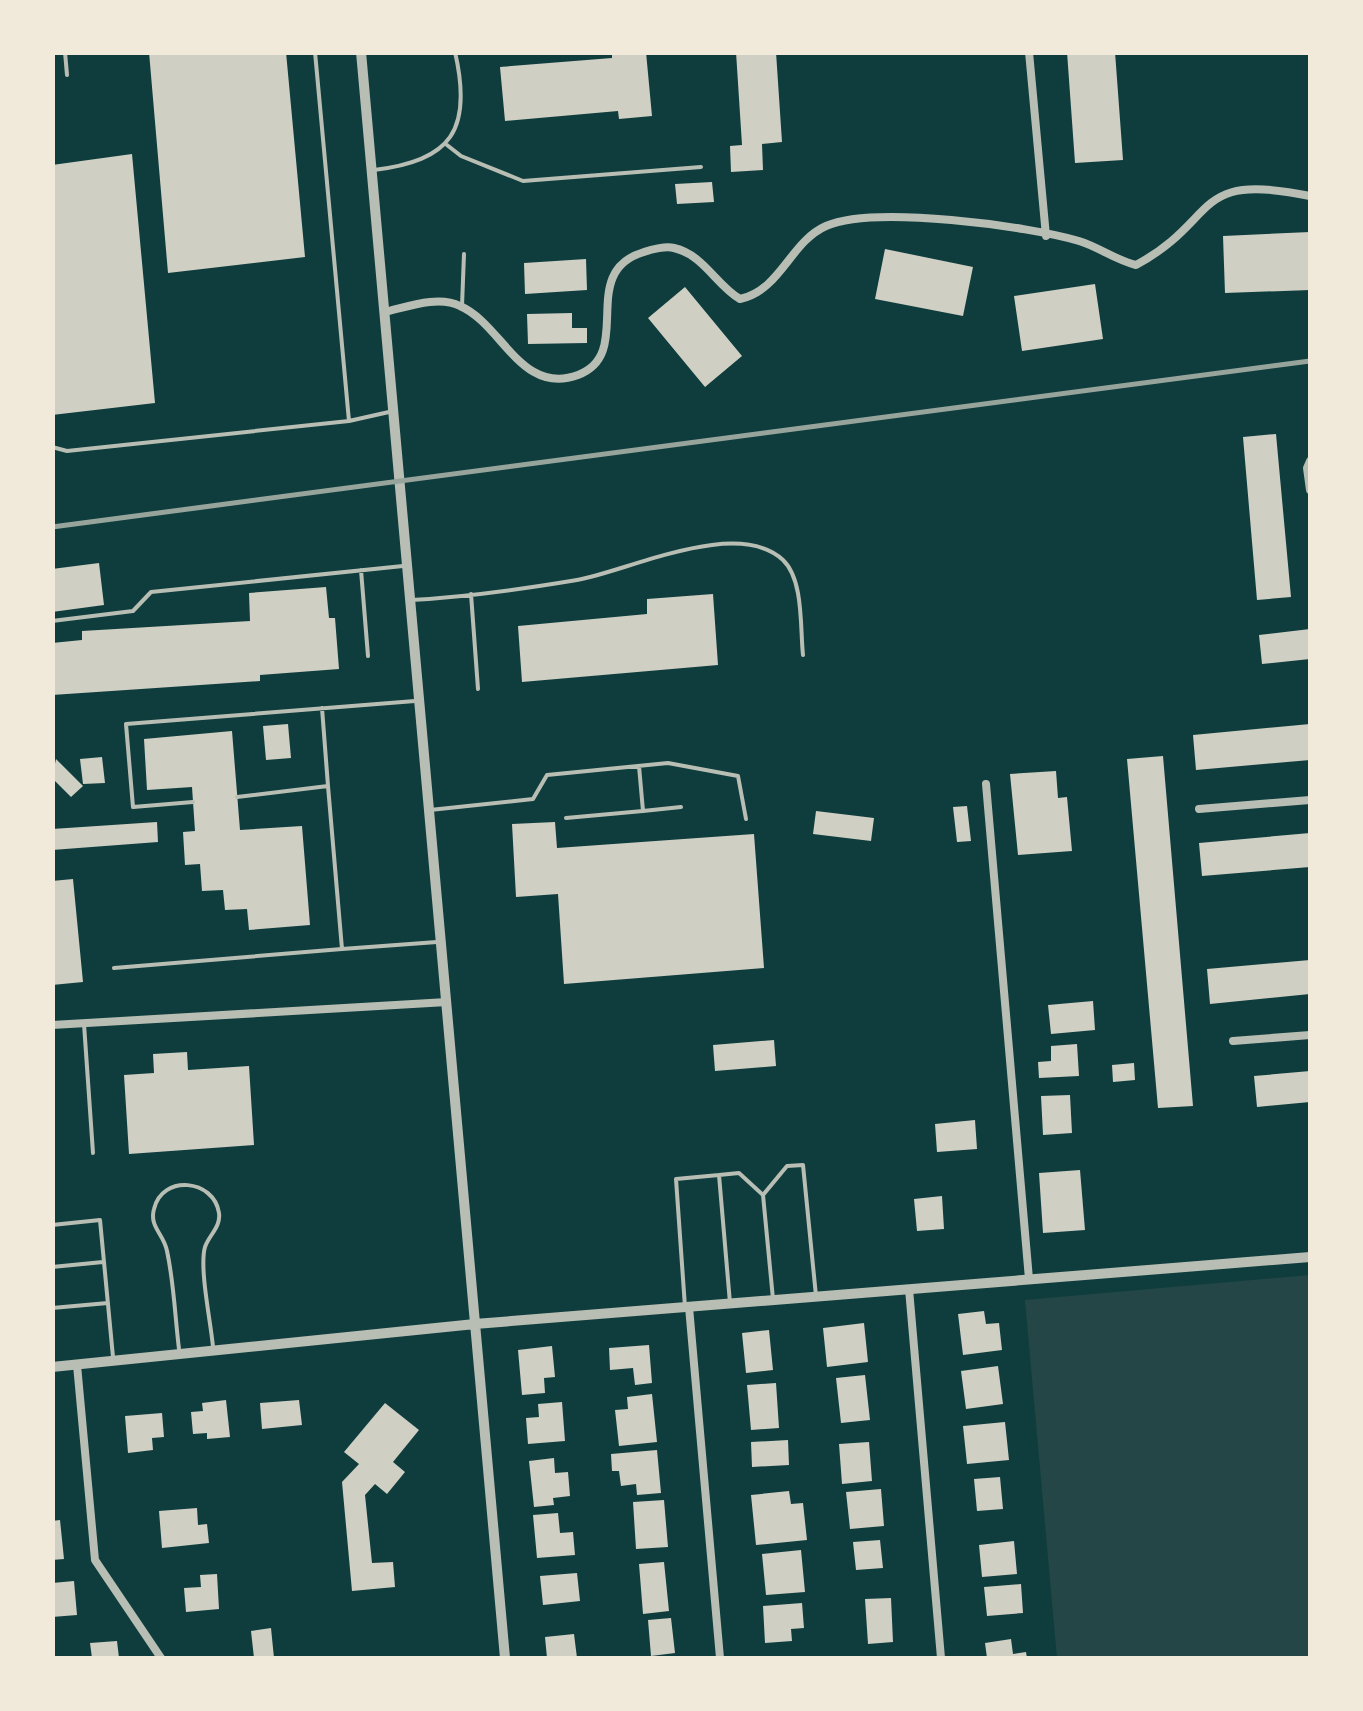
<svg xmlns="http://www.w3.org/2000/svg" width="1363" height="1711" viewBox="0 0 1363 1711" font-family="Mulish,sans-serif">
<rect width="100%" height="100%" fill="#0f3d3e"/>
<path fill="#244646" d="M1310,1275V1658H1057L1025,1300Z"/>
<path fill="#cfcfc3" d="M149,52H286L305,257L168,273Z
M612,52H646L652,116L619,119L618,111L505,121L500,67L612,58Z
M736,52H776L782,142L762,144L763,170L731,172L730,146L742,145Z
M1067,52H1115L1123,160L1075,163Z
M132,154L155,403L52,415V165Z
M712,182L714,202L677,204L675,184Z
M1310,232V290L1225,293L1223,236Z
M885,249L973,267L963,316L875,299Z
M586,259L587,290L525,294L524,263Z
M1095,284L1103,339L1022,351L1014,296Z
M685,287L742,356L705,387L648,318Z
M572,313V328H587V343L528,344L527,314Z
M1276,434L1291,597L1257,600L1243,437Z
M99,563L104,605L52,612V569Z
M326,587L329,618H335L339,669L260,675V681L52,695V643L82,640V631L250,621L249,593Z
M713,594L718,665L522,682L518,626L647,614V599Z
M1310,629V659L1262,664L1259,635Z
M288,724L291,758L266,760L263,726Z
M1310,724V760L1196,770L1193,735Z
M232,731L240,830L302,826L310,925L249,930L247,909L225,910L223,890L202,891L200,864L185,865L183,832L195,831L192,787L147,790L144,739Z
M1163,756L1193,1106L1158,1108L1127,759Z
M102,757L105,783L83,784L80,759Z
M56,759L83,786L71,797L52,778Z
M1056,771L1058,798L1067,797L1072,851L1018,855L1010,774Z
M967,806L971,841L957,842L953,807Z
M816,811L874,818L871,841L813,834Z
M157,822L158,842L52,850V829Z
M555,822L557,848L754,834L764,968L564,984L558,894L516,897L512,824Z
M1310,833V867L1202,876L1199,843Z
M73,879L83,982L52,985V881Z
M1310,960V994L1210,1004L1207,969Z
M1093,1001L1095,1030L1051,1034L1048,1005Z
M774,1040L776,1066L715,1071L713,1045Z
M1077,1044L1079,1076L1039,1078L1038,1062L1051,1061V1046Z
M187,1052L188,1070L249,1066L254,1145L129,1154L124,1075L154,1073L153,1054Z
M1134,1063L1135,1080L1113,1082L1112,1065Z
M1310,1071V1102L1257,1107L1254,1076Z
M1070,1095L1072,1133L1043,1135L1041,1096Z
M975,1120L977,1149L937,1152L935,1124Z
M1080,1170L1085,1230L1043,1233L1039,1173Z
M942,1196L944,1229L917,1231L914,1199Z
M984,1311L986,1324L999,1323L1002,1350L963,1355L958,1314Z
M864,1323L868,1362L827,1367L823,1328Z
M769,1330L773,1370L746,1373L742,1333Z
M649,1345L652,1383L635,1385L633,1368L610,1370L609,1348Z
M552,1346L555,1377L544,1378L545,1393L522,1395L518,1350Z
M998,1366L1003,1404L966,1409L961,1371Z
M865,1375L870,1420L841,1423L836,1378Z
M776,1383L779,1428L751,1430L747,1385Z
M652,1394L657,1442L619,1446L615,1410L628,1409L627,1397Z
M226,1400L230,1437L207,1439V1433L193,1434L191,1412L203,1411L202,1403Z
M299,1400L302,1425L262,1429L260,1403Z
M562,1402L565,1441L528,1444L526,1418L539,1417L538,1404Z
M385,1403L419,1430L393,1462L405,1472L387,1494L375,1484L365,1495L372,1563L393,1562L395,1587L352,1591L342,1482L359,1464L344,1452Z
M162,1413L164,1437L152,1438L153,1450L128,1453L125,1416Z
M1005,1422L1009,1460L967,1464L963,1426Z
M788,1440L789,1465L752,1467L751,1442Z
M869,1442L872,1481L842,1484L839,1444Z
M657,1450L661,1493L637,1495L636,1484L621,1486L619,1471H612L611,1454Z
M554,1458L555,1473L568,1472L570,1496L553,1498L554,1505L534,1507L529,1461Z
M1000,1477L1003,1509L977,1511L974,1479Z
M881,1489L884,1526L850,1529L846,1492Z
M789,1491L791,1504L803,1503L807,1540L756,1545L751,1495Z
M664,1500L668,1547L636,1549L633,1502Z
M197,1508L198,1525L207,1524L209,1543L162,1548L159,1511Z
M558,1513L560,1533L573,1532L575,1555L537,1558L533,1515Z
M60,1520L64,1559L52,1560V1521Z
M880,1540L883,1568L856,1570L853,1542Z
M1014,1541L1017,1574L982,1577L979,1545Z
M801,1550L805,1592L766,1595L762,1554Z
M664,1562L669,1611L643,1614L639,1564Z
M577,1573L580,1601L543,1605L540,1576Z
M217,1574L219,1609L186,1612L184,1588L201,1587L200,1575Z
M74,1581L77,1615L52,1617V1583Z
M1021,1584L1023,1613L987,1616L984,1587Z
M891,1598L893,1642L868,1644L865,1599Z
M802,1603L804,1628L791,1629L792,1641L765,1643L763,1606Z
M671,1618L675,1653L651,1656L648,1620Z
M271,1628L274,1658H254L251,1631Z
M574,1634L577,1658H547L545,1637Z
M1011,1639L1013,1654L1026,1652L1027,1658H987L985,1643Z
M117,1641L119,1658H92L90,1643Z"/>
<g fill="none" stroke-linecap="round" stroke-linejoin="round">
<path stroke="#b8beb3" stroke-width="4" d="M65,52L67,75
M315,52L349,421
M447,145L461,156L523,181L701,167
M374,170C451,161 473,130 455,52
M462,306L464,254
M52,447L67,451L349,421L389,412
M361,570L368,656
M471,594L478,689
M411,600C466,597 523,589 577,580C628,571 737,517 783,560C804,580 800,629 803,655
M52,621L133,611L151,592L403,566
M322,708L328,786
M237,797L328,786L342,949L437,942
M193,802L133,807L126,724L415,701
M430,810L533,799L547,775L668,763L738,776L746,819
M643,811L681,807
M566,818L643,811L639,766
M114,968L342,949
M84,1024L93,1153
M719,1175L739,1173L763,1195
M52,1225L100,1220L113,1357
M52,1267L103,1262
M773,1299L763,1195L787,1166L803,1165L816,1296
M685,1307L676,1179L719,1175L730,1303
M52,1308L108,1303
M179,1349C175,1317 174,1283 167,1251C164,1234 149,1227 154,1209C162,1174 214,1179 219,1213C221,1227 209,1235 205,1247C199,1268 211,1323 213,1347"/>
<path stroke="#b8beb3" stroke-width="8" d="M1029,52L1046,236
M385,312C407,307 438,295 460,306C502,324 521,396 578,375C636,353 576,272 644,252C652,249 666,246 674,248C704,255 716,285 740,299C781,290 790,242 826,226C873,205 1029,226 1079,241C1099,247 1115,260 1136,265C1221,219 1190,171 1310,196
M1310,461L1307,468L1310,490
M986,784L1029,1279
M1199,809L1310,800
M52,1025L447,1002
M1233,1041L1310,1035
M909,1289L941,1658
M689,1307L720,1658
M77,1365L95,1560L161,1658"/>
<path stroke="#b8beb3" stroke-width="10" d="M361,52L505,1658
M52,1367L475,1324L1310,1257"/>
<path stroke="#97a49c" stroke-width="5" d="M52,527L1310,361"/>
</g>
<rect width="1363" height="1711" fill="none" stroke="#f1e9da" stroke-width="110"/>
</svg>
